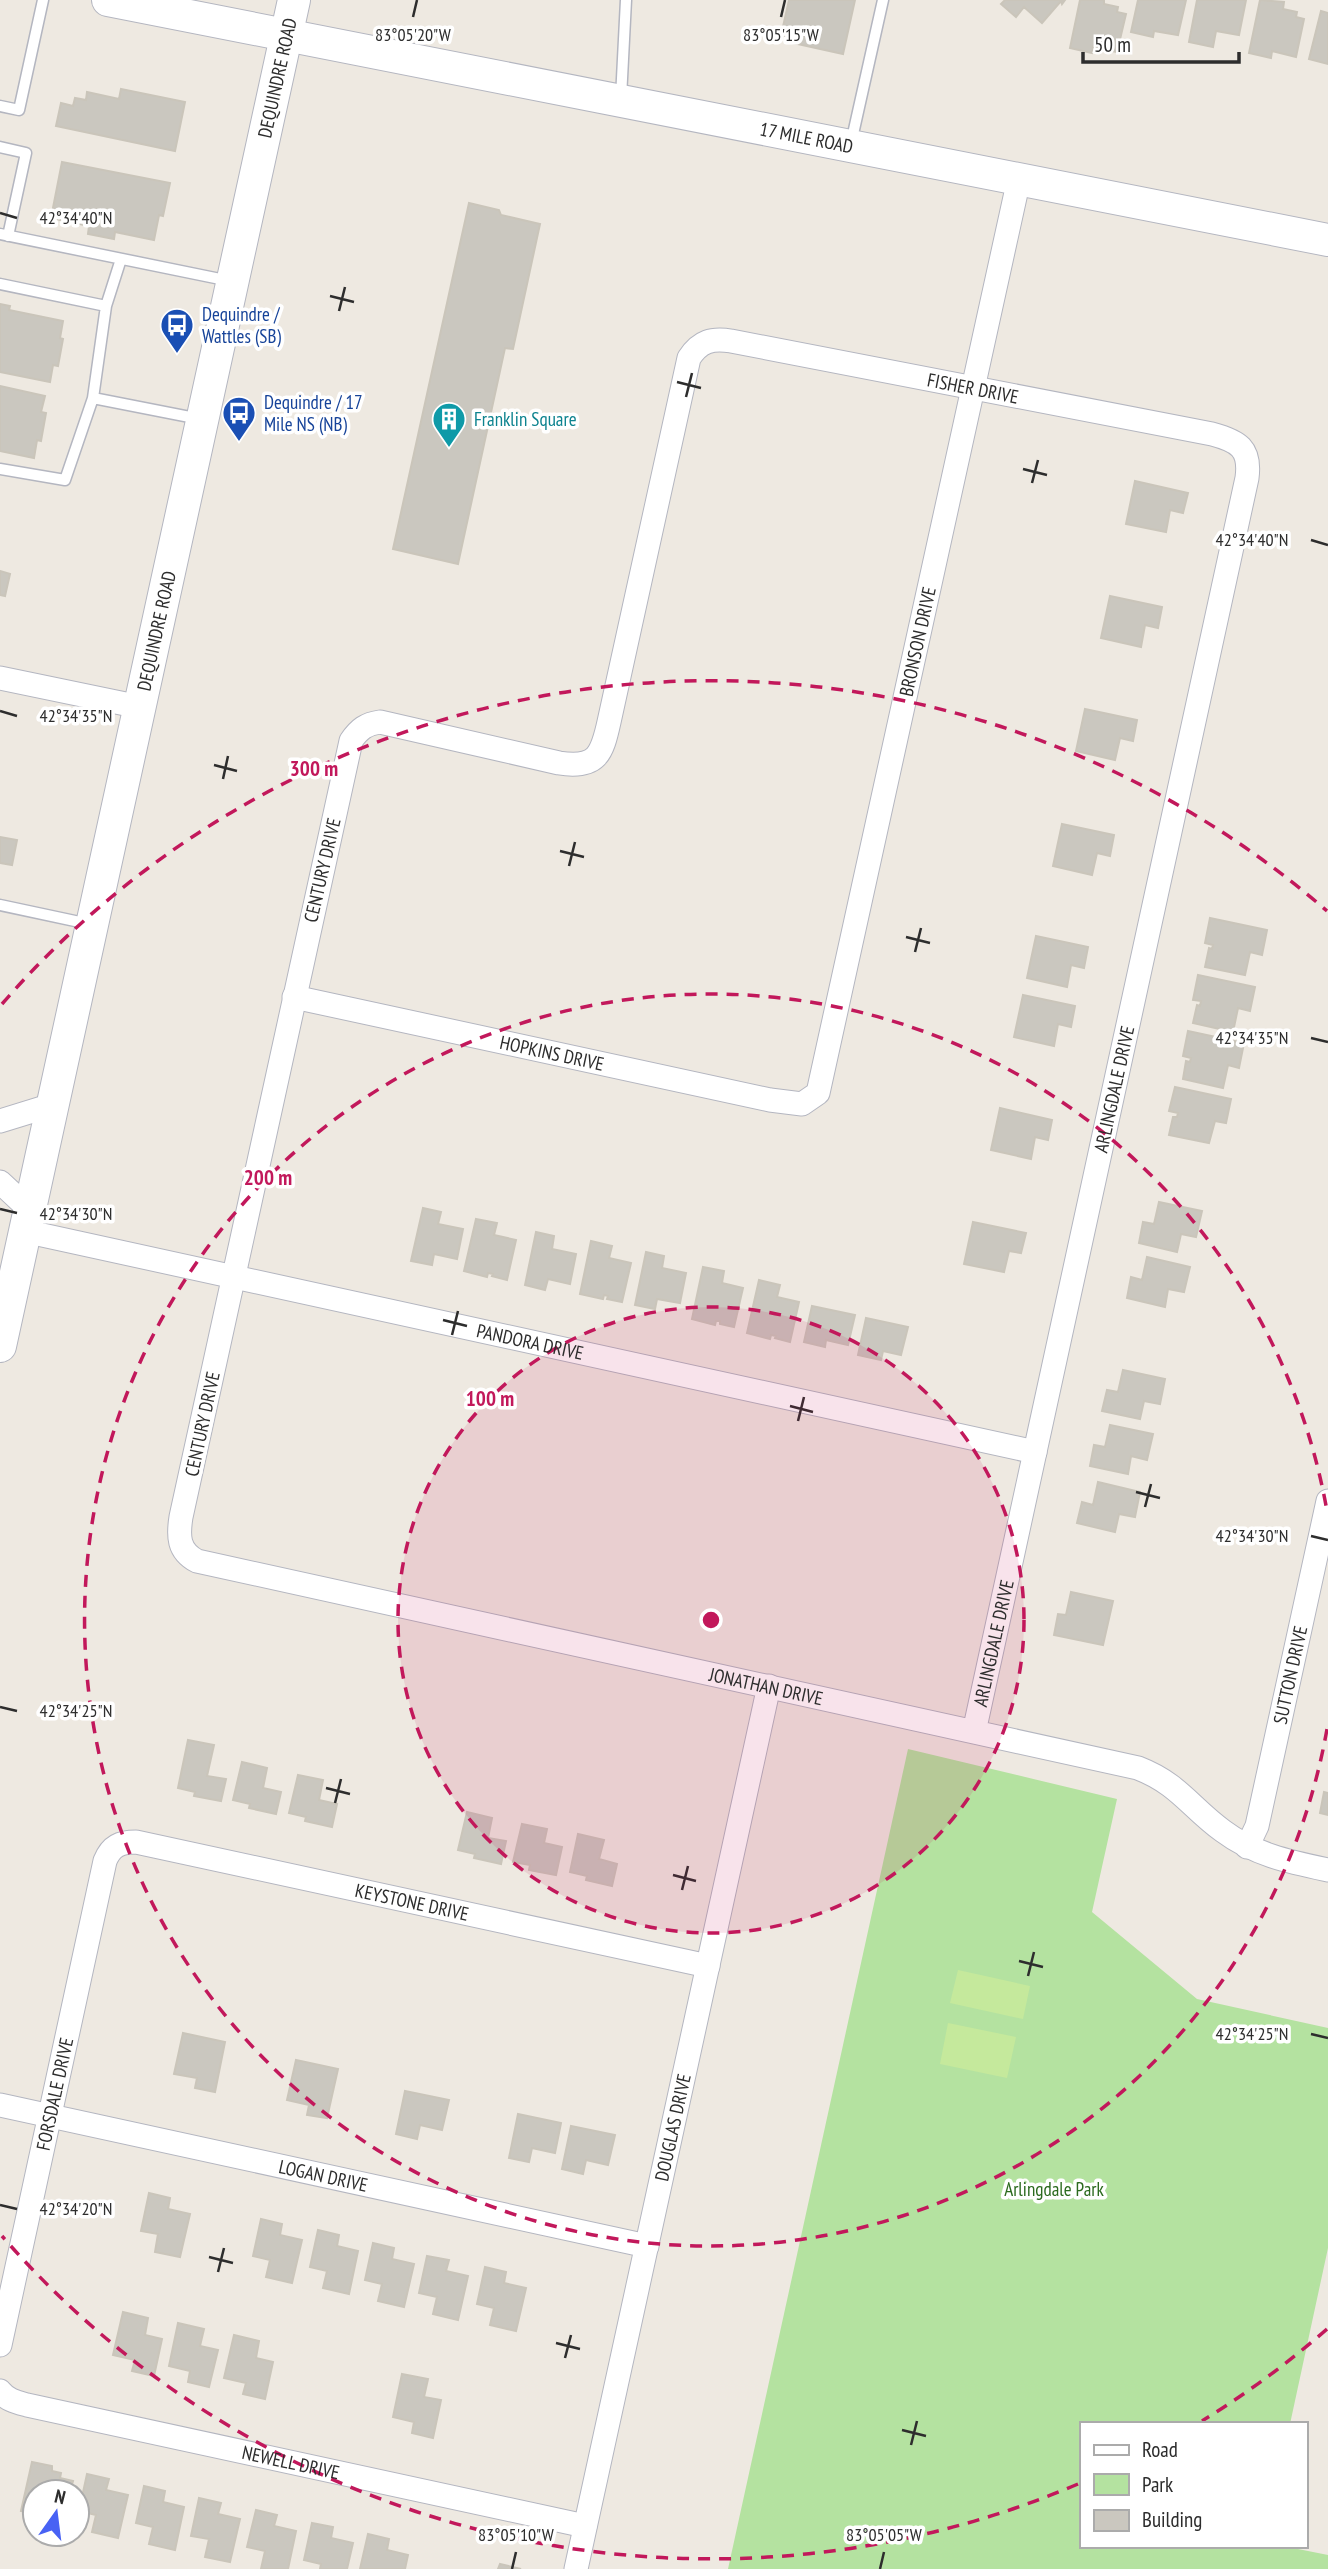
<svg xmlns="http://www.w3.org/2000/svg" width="1328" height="2569" viewBox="0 0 1328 2569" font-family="'PT Sans Narrow',sans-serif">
<rect width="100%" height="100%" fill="#eee9e1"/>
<path fill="#b4e2a0" d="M908,1749L1117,1799L1092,1912L1197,1999L1328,2028V2248L1290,2424H1081V2546H1283L1328,2555V2569H728Z"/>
<path fill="#c5e99c" d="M958,1970L1030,1986L1023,2019L950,2003Z
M948,2023L1016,2037L1007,2078L940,2064Z"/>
<path fill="#cac7bf" stroke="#cac5ba" stroke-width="2" d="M789,0H855L843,54L789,42L782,31Z
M1005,0H1065L1062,4L1061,1L1042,23L1024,7L1016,17L1001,4Z
M1080,0H1104V4L1118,7L1117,12L1126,14L1117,52L1093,47L1092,53L1070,48Z
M1138,0H1186L1178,35L1154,31L1153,37L1131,32Z
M1197,0H1246L1239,35L1216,31L1213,47L1189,42Z
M1260,0L1284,2L1283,9L1297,12L1296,17L1304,19L1296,57L1272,51L1271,58L1249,53Z
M1321,11L1328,13V64L1309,59Z
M121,89L185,102L175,151L56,126L61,103L73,106L75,98L86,100L87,92L119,99Z
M62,162L170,183L163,216L159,215L154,240L115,232L114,239L88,234L89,226L51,218Z
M469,203L499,210L501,215L540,224L513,349L505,348L458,564L393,549Z
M0,304L10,306L9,310L63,321L60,338L63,339L58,366L53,365L50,382L0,372Z
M0,386L45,396L41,412L46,413L41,441L37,440L34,458L0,451Z
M1135,481L1188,493L1183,513L1170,510L1166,532L1126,524Z
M0,571L10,574L5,596L0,595Z
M1110,596L1162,607L1158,628L1145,625L1141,647L1101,638Z
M1085,709L1137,720L1133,741L1120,738L1115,760L1076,751Z
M1062,824L1114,835L1110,856L1097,853L1092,875L1053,866Z
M0,837L17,840L12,865L0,863Z
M1210,918L1267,930L1262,955L1250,952L1245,975L1205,967L1209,948L1212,949L1213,945L1205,943Z
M1036,936L1088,947L1084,968L1071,965L1067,987L1027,978Z
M1198,975L1255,987L1250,1011L1238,1008L1233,1032L1193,1023L1197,1005L1200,1006L1201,1001L1193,1000Z
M1023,995L1075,1006L1071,1027L1058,1024L1054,1046L1014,1037Z
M1188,1031L1244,1043L1239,1068L1228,1065L1223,1088L1183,1079L1186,1061L1190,1062L1191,1058L1183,1056Z
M1175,1087L1231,1099L1226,1123L1215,1121L1209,1143L1169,1135L1173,1117H1177L1178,1113L1169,1111Z
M1000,1108L1052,1120L1048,1140L1035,1137L1031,1159L991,1150Z
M1159,1202L1202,1211L1196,1237L1181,1234L1177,1252L1139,1243L1143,1222L1154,1224Z
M423,1208L441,1212L438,1224L463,1229L457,1259L434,1254L432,1265L411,1261Z
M476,1219L497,1223L494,1235L516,1240L507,1280L492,1276L493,1274L488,1273L487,1277L464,1271Z
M973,1222L1026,1233L1021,1253L1009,1251L1004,1272L964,1264Z
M536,1232L554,1236L552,1249L576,1254L570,1284L548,1279L545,1290L525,1285Z
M591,1241L612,1246L609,1258L631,1263L622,1302L607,1299L608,1296L604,1295L603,1299L580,1294Z
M646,1252L664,1256L662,1268L686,1273L680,1303L657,1299L655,1309L635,1305Z
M1147,1257L1190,1267L1184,1292L1168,1289L1165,1307L1127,1298L1131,1277L1142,1280Z
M703,1267L724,1271L722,1283L743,1288L734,1327L720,1324V1321H716L715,1325L692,1319Z
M759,1280L780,1285L777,1297L799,1302L790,1342L775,1338L776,1336L771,1335L770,1339L747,1333Z
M812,1306L855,1315L848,1345L826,1340L825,1347L804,1342Z
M866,1318L908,1327L901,1355L883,1351L881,1360L858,1355Z
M1123,1370L1165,1379L1160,1404L1144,1401L1140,1419L1102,1411L1107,1390L1118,1392Z
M1110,1425L1153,1434L1147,1460L1131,1456L1128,1474L1090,1466L1094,1445L1105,1447Z
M1098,1482L1140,1492L1135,1517L1119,1514L1115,1532L1077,1523L1082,1502L1093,1505Z
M1071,1592L1113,1601L1103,1645L1054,1635L1058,1614L1066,1615Z
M188,1740L214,1745L207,1776L226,1779L221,1801L194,1796L195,1792L178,1788Z
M242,1762L267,1768L263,1788L281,1792L276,1814L249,1808L250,1804L233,1800Z
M298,1775L323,1780L319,1800L337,1804L332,1827L305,1821L306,1817L289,1813Z
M1324,1792L1328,1793V1815L1320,1813Z
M467,1812L492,1818L488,1838L506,1841L501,1864L474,1858L475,1854L458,1850Z
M522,1824L547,1829L544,1843L562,1847L556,1875L529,1870L530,1865L513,1862Z
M578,1834L604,1840L599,1859L617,1864L612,1886L586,1880L587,1876L570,1872Z
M183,2033L225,2042L215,2092L195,2088L197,2078L174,2074Z
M296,2060L338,2069L327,2118L307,2115L309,2105L287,2100Z
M405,2091L449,2100L442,2130L420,2125L417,2139L396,2134Z
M518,2114L561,2123L555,2153L532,2148L529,2162L509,2158Z
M571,2126L615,2135L608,2165L586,2160L583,2174L562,2169Z
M149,2193L170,2198L168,2209L190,2214L180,2257L155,2252L158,2234L141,2231Z
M261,2219L282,2224L280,2235L302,2240L292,2283L266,2277L270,2260L253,2256Z
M318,2230L339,2235L337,2246L358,2251L349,2294L323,2288L327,2271L310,2267Z
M373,2243L394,2248L392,2259L414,2264L404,2307L378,2301L382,2284L365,2280Z
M427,2256L449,2260L446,2271L468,2276L458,2320L433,2314L437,2297L419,2293Z
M485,2267L506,2272L504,2283L526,2288L516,2331L490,2325L494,2308L477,2304Z
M123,2312L148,2318L145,2335L162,2339L154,2376L132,2371L135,2360L113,2355Z
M178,2323L204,2329L200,2346L218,2350L209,2387L188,2382L190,2371L169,2366Z
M234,2335L259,2341L256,2358L273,2362L265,2399L243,2394L246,2383L224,2378Z
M402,2374L428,2379L424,2397L441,2400L433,2438L412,2433L414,2422L393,2417Z
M32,2462L52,2466V2471L61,2473L60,2478L73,2481L70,2492H35V2514L21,2511Z
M87,2474L109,2479L106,2490L128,2495L118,2538L92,2532L96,2515L79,2511Z
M144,2486L165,2491L163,2502L184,2507L175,2550L149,2544L153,2527L136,2523Z
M199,2498L221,2503L218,2514L240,2519L230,2562L205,2557L209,2539L191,2536Z
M256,2510L277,2515L274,2526L296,2531L288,2569H261L265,2551L247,2547Z
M312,2523L333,2527L331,2538L353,2543L347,2569H320L321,2564L304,2560Z
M368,2534L389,2539L387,2550L408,2555L405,2569H360Z
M500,2564L521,2569H498Z"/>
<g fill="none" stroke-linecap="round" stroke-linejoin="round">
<defs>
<path id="service" d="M621,98L626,0
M0,106L19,110L43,0
M851,143L883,0
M0,147L26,153L8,236
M0,234L230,281
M0,284L106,306L93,398L65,480L0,469
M106,306L121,259
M93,398L200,419
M0,905L89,924"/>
<g id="minor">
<path d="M0,678L140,707"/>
<path id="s1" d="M294,997L770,1100L802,1104L818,1093L1019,179"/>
<path d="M0,1121L52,1105"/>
<path d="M0,1182L29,1209"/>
<path id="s2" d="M24,1231L1035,1452"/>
<path id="s3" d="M974,1732L1247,478C1251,448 1238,441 1212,434L731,341C712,338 700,341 689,358L609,722C602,754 597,769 559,763L380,722C366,724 359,729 351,741L181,1517C178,1536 178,1551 197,1561L1138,1768C1179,1784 1190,1807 1223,1831C1255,1855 1290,1862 1328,1870"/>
<path id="s4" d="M1247,1847L1257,1826L1328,1501"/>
<path id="s5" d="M0,2105L647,2246"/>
<path id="s6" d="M0,2345L105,1861C111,1846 120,1842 136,1842L708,1966"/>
<path id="s7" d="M0,2391C7,2400 16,2402 27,2405L585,2526"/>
<path id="s8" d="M576,2569L769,1686"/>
</g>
<g id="secondary">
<path id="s9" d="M108,0L1328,240"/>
<path id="s10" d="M0,1346L294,0"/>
</g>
</defs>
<use href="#service" stroke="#b4b6c0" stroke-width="13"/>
<use href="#minor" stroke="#b4b6c0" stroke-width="25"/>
<use href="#secondary" stroke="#b4b6c0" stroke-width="34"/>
<use href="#service" stroke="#fff" stroke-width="10"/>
<use href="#minor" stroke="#fff" stroke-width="23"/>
<use href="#secondary" stroke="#fff" stroke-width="32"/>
</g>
<path fill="none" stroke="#2d2d2d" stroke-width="2.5" d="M413,17L417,0M781,17L785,0M0,213L17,218M330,296L354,302M339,311L345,287M677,382L701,388M686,397L692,373M1023,469L1047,475M1032,483L1038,460M1311,540L1328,545M0,711L17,716M214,765L237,771M223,779L228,756M560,851L584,857M569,866L575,842M906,937L930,943M915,952L921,928M1311,1038L1328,1042M0,1209L17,1213M443,1320L467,1326M452,1335L458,1311M790,1406L813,1412M798,1421L804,1397M1136,1492L1160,1498M1145,1507L1151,1484M1311,1536L1328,1540M0,1707L17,1711M326,1788L350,1794M335,1803L341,1779M673,1875L696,1881M682,1890L688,1866M1019,1961L1043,1967M1028,1976L1034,1952M1311,2034L1328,2038M0,2205L17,2209M209,2257L233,2263M218,2272L224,2248M556,2343L580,2349M565,2358L571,2335M902,2430L926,2436M911,2445L917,2421M512,2569L516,2552M880,2569L884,2552"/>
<circle cx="711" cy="1620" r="313" fill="#c2185b" fill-opacity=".12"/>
<g fill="none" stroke="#c2185b" stroke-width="3.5" stroke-dasharray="12 9">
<circle cx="711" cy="1620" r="313"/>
<path d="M1327 1729A626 626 0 1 1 1327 1511"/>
<path d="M1327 2329A939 939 0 0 1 1202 2421M1078 2484A939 939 0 0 1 2 2236M2 1004A939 939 0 0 1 1327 911"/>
</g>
<defs>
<symbol id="bus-pin" viewBox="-11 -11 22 30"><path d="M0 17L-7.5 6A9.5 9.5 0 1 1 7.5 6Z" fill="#1a4fb4" stroke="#fff"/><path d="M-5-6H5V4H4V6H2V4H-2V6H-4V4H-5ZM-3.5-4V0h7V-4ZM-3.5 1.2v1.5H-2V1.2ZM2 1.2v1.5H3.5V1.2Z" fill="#fff"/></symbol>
<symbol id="building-pin" viewBox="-11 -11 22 30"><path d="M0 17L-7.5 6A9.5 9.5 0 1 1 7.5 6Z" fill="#0f9aa8" stroke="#fff"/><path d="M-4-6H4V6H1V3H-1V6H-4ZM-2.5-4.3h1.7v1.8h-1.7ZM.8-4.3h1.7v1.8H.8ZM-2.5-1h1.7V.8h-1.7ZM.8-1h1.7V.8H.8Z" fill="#fff"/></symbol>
</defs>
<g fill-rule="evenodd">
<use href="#bus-pin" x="158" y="306" width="38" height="52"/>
<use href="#bus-pin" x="220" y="394" width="38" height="52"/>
<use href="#building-pin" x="430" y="400" width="38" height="52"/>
</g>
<g text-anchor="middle" stroke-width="7" stroke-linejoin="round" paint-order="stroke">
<g font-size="19" fill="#2d2d2d" stroke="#fff">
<text dy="7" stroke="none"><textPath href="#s10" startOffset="1298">DEQUINDRE ROAD</textPath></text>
<text dy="7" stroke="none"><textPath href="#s9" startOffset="712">17 MILE ROAD</textPath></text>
<text transform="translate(973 388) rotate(11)" y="7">FISHER DRIVE</text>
<text dy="7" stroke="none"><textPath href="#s10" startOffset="732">DEQUINDRE ROAD</textPath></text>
<text dy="7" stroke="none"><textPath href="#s1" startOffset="1001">BRONSON DRIVE</textPath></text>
<text transform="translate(322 870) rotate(-77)" y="7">CENTURY DRIVE</text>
<text dy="7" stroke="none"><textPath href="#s1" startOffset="264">HOPKINS DRIVE</textPath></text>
<text dy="7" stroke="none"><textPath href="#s3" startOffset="658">ARLINGDALE DRIVE</textPath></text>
<text dy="7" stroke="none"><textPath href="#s2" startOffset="518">PANDORA DRIVE</textPath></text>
<text transform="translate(202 1424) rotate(-78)" y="7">CENTURY DRIVE</text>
<text dy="7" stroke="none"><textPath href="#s3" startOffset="91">ARLINGDALE DRIVE</textPath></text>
<text dy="7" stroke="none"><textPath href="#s4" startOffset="178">SUTTON DRIVE</textPath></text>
<text dy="7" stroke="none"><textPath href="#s3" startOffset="3983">JONATHAN DRIVE</textPath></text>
<text dy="7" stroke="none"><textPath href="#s6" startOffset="817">KEYSTONE DRIVE</textPath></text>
<text dy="7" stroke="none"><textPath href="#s6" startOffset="257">FORSDALE DRIVE</textPath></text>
<text dy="7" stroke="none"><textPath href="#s8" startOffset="452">DOUGLAS DRIVE</textPath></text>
<text dy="7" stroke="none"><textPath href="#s5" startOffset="331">LOGAN DRIVE</textPath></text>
<text dy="7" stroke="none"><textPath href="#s7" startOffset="301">NEWELL DRIVE</textPath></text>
</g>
<g font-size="19" fill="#164399" stroke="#fff" text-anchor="start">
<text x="202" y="321">Dequindre /<tspan x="202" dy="22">Wattles (SB)</tspan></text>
<text x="264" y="409">Dequindre / 17<tspan x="264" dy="22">Mile NS (NB)</tspan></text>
</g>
<g font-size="19" fill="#0d838f" stroke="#fff" text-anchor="start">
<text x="474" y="426">Franklin Square</text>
</g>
<g font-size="19" fill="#2b6a1e" stroke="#fff">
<text x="1054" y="2196">Arlingdale Park</text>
</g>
</g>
<g font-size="18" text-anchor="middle" fill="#2d2d2d" stroke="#fff" stroke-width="7" stroke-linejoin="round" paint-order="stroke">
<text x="413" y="41">83°05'20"W</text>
<text x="781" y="41">83°05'15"W</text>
<text x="76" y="224">42°34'40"N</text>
<text x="1252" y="546">42°34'40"N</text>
<text x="76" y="722">42°34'35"N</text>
<text x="1252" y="1044">42°34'35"N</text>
<text x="76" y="1220">42°34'30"N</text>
<text x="1252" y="1542">42°34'30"N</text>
<text x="76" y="1717">42°34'25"N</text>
<text x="1252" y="2040">42°34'25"N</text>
<text x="76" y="2215">42°34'20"N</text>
<text x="516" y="2541">83°05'10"W</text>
<text x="884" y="2541">83°05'05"W</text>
</g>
<circle cx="711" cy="1620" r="10" fill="#c2185b" stroke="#fff" stroke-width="3.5"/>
<g font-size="21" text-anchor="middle" font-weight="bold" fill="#c2185b" stroke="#fff" stroke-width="7" stroke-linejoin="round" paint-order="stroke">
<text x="314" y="776">300 m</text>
<text x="268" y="1185">200 m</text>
<text x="490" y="1406">100 m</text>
</g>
<rect x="1080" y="2422" width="228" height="126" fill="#ffffff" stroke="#ababab" stroke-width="2"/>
<rect x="1094" y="2445" width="35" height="10" fill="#ffffff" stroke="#ababab" stroke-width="2"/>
<text x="1142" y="2457" font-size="21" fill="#2d2d2d">Road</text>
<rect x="1094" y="2474" width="35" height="21" fill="#b4e2a0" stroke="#ababab" stroke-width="2"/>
<text x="1142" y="2492" font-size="21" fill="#2d2d2d">Park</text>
<rect x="1094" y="2510" width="35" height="21" fill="#cac7bf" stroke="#ababab" stroke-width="2"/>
<text x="1142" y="2527" font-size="21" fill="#2d2d2d">Building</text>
<g transform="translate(56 2513) rotate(14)"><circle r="33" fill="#ffffff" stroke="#ababab" stroke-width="2"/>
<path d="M0-5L12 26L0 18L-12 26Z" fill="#4862f4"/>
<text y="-10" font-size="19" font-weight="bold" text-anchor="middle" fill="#2d2d2d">N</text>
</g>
<path d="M1083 52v10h156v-10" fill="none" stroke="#2d2d2d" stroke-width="3.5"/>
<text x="1094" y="52" font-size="21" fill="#2d2d2d" stroke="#ffffff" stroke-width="5" paint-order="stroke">50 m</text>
</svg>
